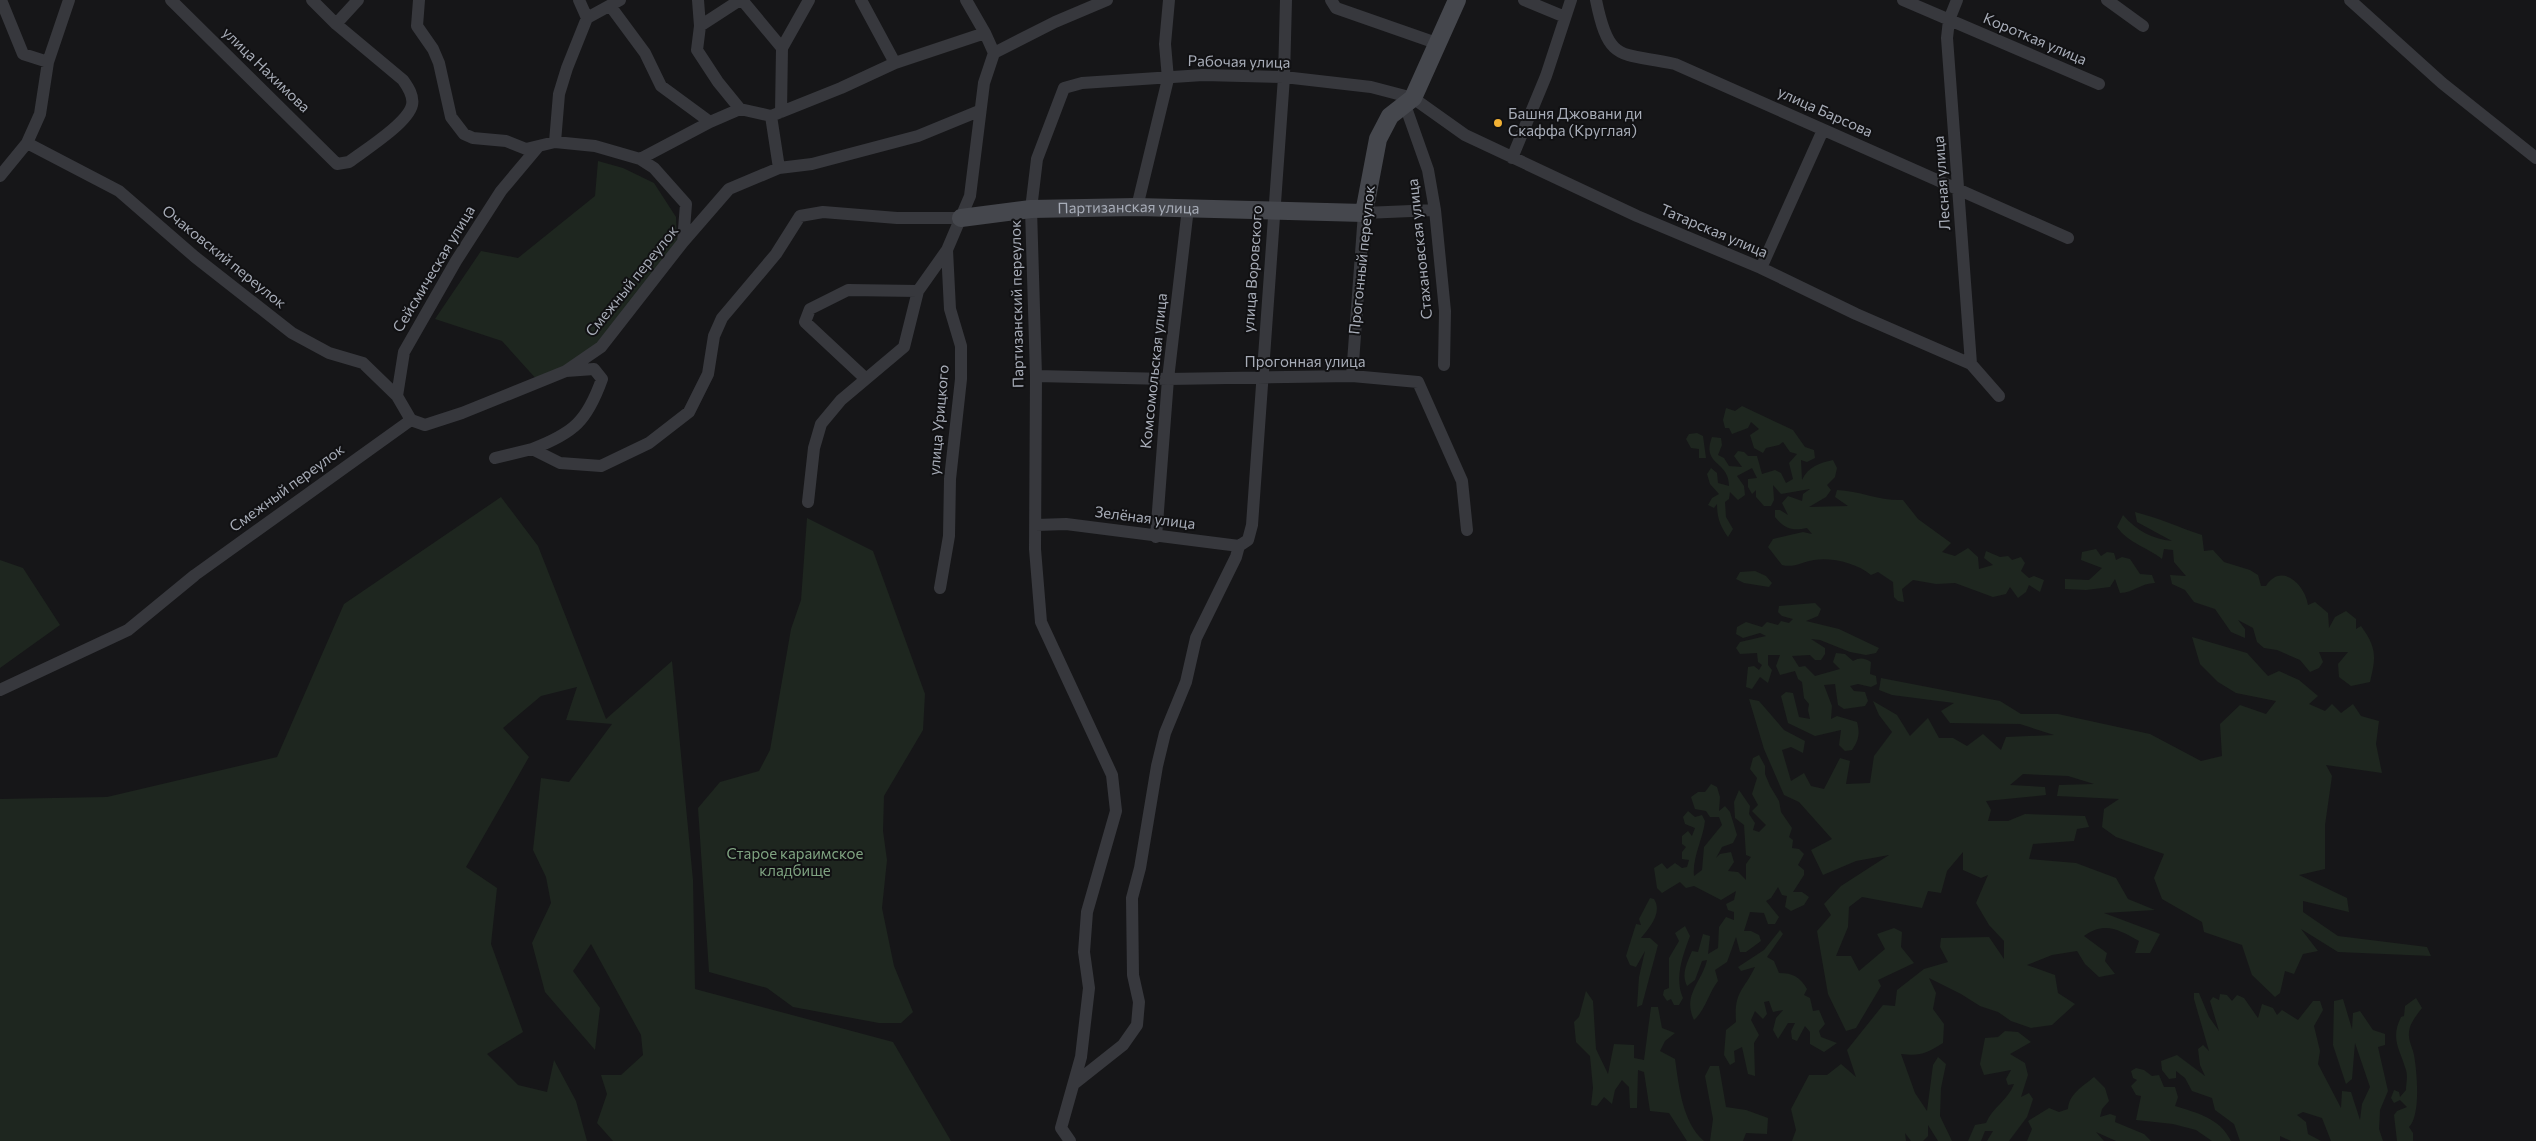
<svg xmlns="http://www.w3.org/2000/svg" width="2536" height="1141" viewBox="0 0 2536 1141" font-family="Commissioner,sans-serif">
<rect width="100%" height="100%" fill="#161618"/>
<path fill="#1e261f" d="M598,161L623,168L654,183L676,217L677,246L595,348L539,382L502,341L435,319L481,251L518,258L595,196Z
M1742,406L1793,430L1805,447L1814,450L1815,458L1807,462L1801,460L1802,480C1808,467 1819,463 1833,460L1837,468L1835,477L1827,485L1831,490L1826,497L1809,507L1848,506L1835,497L1837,490C1860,491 1880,501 1903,500L1918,519L1951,543L1942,552L1955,556L1968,548L1978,557L1979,569L1993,565L1984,558L1986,551L2000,557L2008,556L2012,560L2021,557L2025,563L2021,571L2029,578L2034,576L2044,580L2040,592L2029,585L2026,592L2018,598L2010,587L2006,594L1993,597L1955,583L1936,584L1913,580L1902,589L1904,602L1898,601L1894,597L1893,582L1878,572L1871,575C1857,563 1831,557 1814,560C1802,562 1794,568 1782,565L1768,547L1773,539L1803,532L1812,534L1807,528C1792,531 1785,529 1775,517V510H1780L1788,515L1782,503L1788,496L1802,501L1803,494L1810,489L1781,494L1773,485L1774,500L1771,506H1764L1756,497V490L1752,494L1748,487V479L1757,478L1752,468L1737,476L1744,486L1745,495L1738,500L1730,492L1729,499L1725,502L1726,517L1733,529L1728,537C1720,526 1717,517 1717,504L1714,508L1708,505L1712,498L1719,494L1710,484L1707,474L1711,468L1717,473L1718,483L1729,486C1729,460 1701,466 1712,437L1721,438L1722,445L1718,455L1724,458L1729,466L1742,467L1734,456L1738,451L1744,452L1748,456H1757L1762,474L1775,470L1781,473L1786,483L1793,479L1789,463L1797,454L1790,452L1783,442L1779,445L1766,448L1763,453L1754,448L1750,435L1759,429L1751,422L1748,428L1732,434L1729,428H1725L1723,420L1726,408L1735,411Z
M1697,433L1703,436L1706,458H1699V449L1691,448L1686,439L1689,434Z
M501,497L538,546L606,719L672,661L693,880L695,989L893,1042L951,1141H613L597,1123L607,1094L601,1075H621L643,1055L641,1035L591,944L573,971L600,1008L595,1050L545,992L532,943L551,903L546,877L533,850L541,778L569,782L612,724L566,720L577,687L541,696L503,728L529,757L466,867L497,888L491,944L523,1032L487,1054L518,1085L547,1092L554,1060L576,1101L587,1141H0V799L107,797L277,757L344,604Z
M2135,512C2159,518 2178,527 2202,535L2204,551L2213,550L2224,562L2250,570L2258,575L2261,586H2266C2281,562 2305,584 2308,605L2315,602L2328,613L2329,628L2335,617L2346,611L2356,619V629L2361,626C2377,648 2376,657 2370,682L2351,686L2339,677L2338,664L2348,652H2319L2323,662L2319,668L2310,672L2300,660L2277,650L2264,648L2257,642L2253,628L2238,620L2245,629V638L2231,632L2215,609L2194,602L2185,590L2172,584L2170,575L2186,576L2174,562L2173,550L2164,549L2162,559C2147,547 2128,543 2117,527L2123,515C2137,531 2152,539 2172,541L2137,522Z
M807,518L873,551L925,694L923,730L884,796L883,831L887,860L882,908L894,966L913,1012L901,1023H879L793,1007L767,988L709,972L698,808L720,782L759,771L770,750L791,629L801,600Z
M2096,549L2101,556L2107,552L2114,553L2116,560L2122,557L2130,559L2140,574L2152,575L2155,583C2141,583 2133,593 2120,593L2115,579L2110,587L2086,590L2065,589V579L2089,580L2102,568L2081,560L2082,552Z
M0,560L23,568L60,625L0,668Z
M1755,571L1766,576L1772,583L1769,587L1744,583L1736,579L1740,572Z
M1815,603L1821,609L1818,616L1806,621L1839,629L1879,648L1876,653L1866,655L1850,652L1820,640L1811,639L1825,648V654L1821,660H1815L1810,655L1792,656L1799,667L1805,666L1815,676L1840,669L1833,662L1836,653L1845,654L1853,661C1860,657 1865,658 1871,662L1870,674L1876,676L1877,684L1871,687L1858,684L1850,686L1854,691L1865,692L1868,701L1865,706L1844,709L1838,705L1835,684L1824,685L1832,706L1831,719L1837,716L1857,722C1860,733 1859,740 1852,750L1845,751L1839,745L1841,730L1815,736L1788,723L1781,696L1786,692L1793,693L1799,717L1810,719L1808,710L1809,704L1804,698L1802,682L1798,679L1795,671L1780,675L1776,666L1780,655H1768V665L1772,670L1768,683L1760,677L1752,689L1746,687L1748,667L1754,666L1759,670L1762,665L1758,662L1757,653L1740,654L1736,648L1740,642L1766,636L1760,633L1743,638L1736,634L1737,627L1746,622L1762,627L1767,622L1778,625L1781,621L1789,623L1793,619L1782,616L1778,612L1779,606Z
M2192,637L2247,653L2268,676L2279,671L2299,680L2318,696L2309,704L2325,711L2332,704L2341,713L2353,704L2361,716L2379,721L2376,744L2382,773L2326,765L2332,776L2325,825V869L2299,875L2347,898L2349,912L2303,901V912L2338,936L2427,947L2431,956L2338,952L2301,929L2318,951L2303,954L2294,974L2285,971L2280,993L2275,997L2252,975L2242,945L2204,932L2202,922L2162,899L2154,878L2164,854L2116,837L2102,827L2104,809L2119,799L2057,796L2059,785L2094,784L2068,776L2023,774L2010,785L2045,787L2046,795L1986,801L1991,810L1988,821H2008L2025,814L2085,816L2089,827L2077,829L2074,841L2033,844L2029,859L2076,863L2116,878L2128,899L2155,910L2104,913L2160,934L2150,953H2135L2139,941C2119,930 2105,921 2084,936L2107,953L2105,961L2115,974L2099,977L2085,964L2077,951L2052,955L2027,965L2055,975L2058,993L2075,1004L2052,1025L2031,1028L2011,1021L1998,1012L1980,1006L1961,994L1929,978L1936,993L1933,1009L1944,1024L1943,1043C1925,1054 1921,1056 1901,1054L1915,1093L1927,1111L1933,1065L1938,1057L1946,1064L1941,1088L1940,1116L1952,1141H1938L1928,1125V1136L1923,1141H1911L1905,1133L1906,1141H1792L1796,1130L1791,1109L1809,1075H1827L1841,1064L1856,1077L1847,1050L1883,1005L1895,1006L1897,990L1924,969L1948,962L1940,947L1941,938L1989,937L2004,959V941L1989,925L1976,903L1988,875L1981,878L1963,870V852L1947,871L1941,893L1928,891L1922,908L1862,897L1849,907L1848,927L1836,956H1851L1859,971L1885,949L1877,934L1894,928L1902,932L1901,947L1914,963L1878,980L1881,986L1856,1028L1846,1031L1828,994L1817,931L1831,915L1824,904L1841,886L1889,855L1856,861L1823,875L1811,850L1832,839L1799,802L1784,795L1764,749L1749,699L1759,701L1784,730L1805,741L1803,753L1791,747L1782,750L1791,781L1804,773L1811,786L1824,789L1840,758L1850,761L1846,784L1870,783L1874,756L1892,732L1879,715L1873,701L1897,715L1910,736L1928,718L1939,738H1953L1967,746L1983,734L2001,750L2006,737L2054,735L2020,724L1950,723L1941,711L1954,703L1892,695L1879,690L1881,678L2000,701L2021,714H2058L2150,734L2201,761L2222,756L2220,724L2240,705L2266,714L2276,701L2236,693L2218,682L2200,664Z
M1759,755L1765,766V774L1770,786L1779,801L1781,812L1792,828L1789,837L1793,840L1792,848L1799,849L1804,854L1798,865L1804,870V875L1793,892H1802L1809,897L1804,905L1791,911L1785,907L1787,896L1782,895L1778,887L1771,898L1766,901L1779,917L1775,924H1768L1764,913L1750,912L1744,931H1751L1759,935L1761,941L1746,952H1740L1736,937L1727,962L1715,970L1718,981C1709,992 1705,1011 1694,1020C1682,995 1702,982 1707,960L1702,961L1695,980L1687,986C1681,974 1687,963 1692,951L1698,952L1703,934L1710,936L1708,954L1718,948L1719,927L1726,917L1734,920V912L1728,910L1726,904L1734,900L1736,891L1721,900L1694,886L1686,888L1680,882L1662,893L1657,888L1654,868L1662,863L1667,869L1675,863L1682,868L1687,867L1689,860L1682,859V852L1686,847L1682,844V836L1688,831L1692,836L1695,828L1685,824L1683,817L1688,811L1695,817L1702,815L1705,821C1703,839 1692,858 1694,876L1702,870L1704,847L1722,825L1719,817H1710L1706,811L1695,809L1691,797L1698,792H1705L1711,784L1717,787L1720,797L1719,811L1725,806L1730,812L1737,835L1733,843L1722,847L1716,858L1720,854L1731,852L1734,862L1728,871L1738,872L1746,880V864L1751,857L1746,855L1744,825L1735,818L1734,802L1739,790L1750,806L1749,814L1755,823L1753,830L1759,832L1766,825L1752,811L1758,805L1752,794L1757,778L1750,769L1753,758Z
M1650,898L1654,899C1663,913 1649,928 1641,938H1650L1658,945L1642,1005L1637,1007L1639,977L1645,951L1636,967L1630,965L1626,956L1636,924L1641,925L1639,919Z
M1685,926L1690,936C1683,955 1674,978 1683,998L1679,1005H1674L1671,999L1667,1001L1663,995L1664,990L1669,988V958L1679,941L1675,933Z
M1780,930L1783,934L1767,957L1774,961L1779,973C1793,973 1800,977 1807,989L1804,995L1810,998L1813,1011L1819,1010L1825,1024L1819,1031L1821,1037L1837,1043L1824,1052L1810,1044V1032L1805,1026L1797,1041L1792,1039L1791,1031L1795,1023H1788L1778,1039L1773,1030L1776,1018L1783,1010L1773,1012L1769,1001L1764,1002L1767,1014L1763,1019L1755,1011L1751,1020L1759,1035L1754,1043L1755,1076L1748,1074L1742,1047L1734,1051L1735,1062L1730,1065L1724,1055L1726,1030L1736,1022C1734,991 1743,992 1755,967L1741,971L1738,967L1764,950Z
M1586,991L1593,1001L1596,1049L1608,1074L1614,1044L1634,1045V1058L1644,1060L1651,1007H1658L1662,1028L1675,1033L1665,1041L1660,1051L1675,1059C1679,1086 1682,1122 1704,1141H1687L1669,1113L1650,1111L1644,1072L1638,1070L1637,1108H1630L1629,1087L1622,1080L1615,1090L1612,1104L1604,1097L1597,1106L1591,1105L1593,1088L1590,1056L1576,1042L1574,1022L1579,1017Z
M2194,993H2199L2209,1017L2219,1031L2210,1001L2213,997L2219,1000L2220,994L2227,995L2232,1001L2237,995L2244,998L2258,1018L2262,1004L2273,1008L2277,1015L2282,1010L2298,1020L2313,1001H2320L2323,1010L2314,1026L2320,1051L2318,1064L2341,1108L2342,1091L2351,1092L2360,1120L2362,1104L2370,1087L2355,1043L2352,1079L2346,1084L2333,1045L2334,1001L2343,999L2352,1029L2353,1013L2360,1011L2373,1030L2385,1034V1045L2378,1047L2388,1091L2380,1110L2379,1129L2383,1141H2331L2322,1118L2303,1112L2297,1115L2306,1122L2308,1134L2321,1141H2291L2280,1136V1141H2240L2234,1124L2215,1110L2212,1098L2192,1091L2185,1078L2176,1071V1078L2169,1079L2162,1070L2161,1061L2177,1055L2205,1076L2200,1065L2198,1049L2203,1045L2209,1051L2194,999Z
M2416,998L2422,1008C2416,1016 2408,1025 2409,1036C2409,1042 2413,1049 2414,1055C2417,1072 2421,1115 2409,1127L2413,1133V1141H2397L2394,1115L2397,1111L2407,1107L2400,1100L2394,1103L2391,1098L2394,1090L2399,1092L2400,1097L2406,1090C2406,1084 2408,1076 2406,1070C2400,1049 2390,1039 2401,1017L2404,1016L2405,1006Z
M2005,1031L2018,1032L2031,1042L2010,1054L2025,1063L2028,1075L2021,1097L2029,1093L2033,1099L2027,1117L2009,1141H1987L1993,1131H1985L1981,1141H1968L1975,1125L1986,1123C1992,1108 2008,1100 2014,1084L2008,1085L2006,1079L2011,1070L1984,1075L1980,1064L1985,1038L1998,1037Z
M1710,1066H1719L1726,1107L1746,1110L1768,1118L1767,1134L1746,1133L1743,1141H1710L1713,1119L1705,1076Z
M2136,1068L2144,1070L2152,1076L2159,1075L2164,1087H2175L2178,1097L2175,1106C2197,1113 2220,1118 2231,1141H2212L2196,1130L2173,1124L2136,1120L2141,1096L2136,1095L2131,1086L2137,1080L2133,1078L2131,1071Z
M2094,1077L2105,1088L2109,1101L2102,1109L2100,1117L2110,1114L2116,1116L2115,1122L2144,1134L2151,1141H2116L2096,1132L2104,1141H2027L2032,1129L2028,1121L2049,1108L2059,1112L2068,1109C2069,1094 2082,1087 2094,1077Z"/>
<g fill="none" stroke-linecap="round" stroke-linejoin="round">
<path stroke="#37383d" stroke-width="12" d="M1,0L23,54L48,62
M171,0L337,164L349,162C365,150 408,123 412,105C414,96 408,87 403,80L336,24L312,0
M419,0L417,26L433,49L439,63L451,117L464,134L473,138L506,141L526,149L555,142L595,146L640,159L654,168L686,204L683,242
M579,0L587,18
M698,0L700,26
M740,0L700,26L697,50L718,82L740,109
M742,0L782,48
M861,0L895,63
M966,0L985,33
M1331,0L1336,8L1439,44
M1524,0L1565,17
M1596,0C1609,64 1620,52 1675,64L2068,238
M1903,0L2099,84
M1957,0L1949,20L1947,38L1971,364
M2107,0L2143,26
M2350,0L2442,83L2536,158
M611,7L645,53L661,86L710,122
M336,24L358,0
M994,53L1055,22L1107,0
M1405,105L1428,170L1435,210L1445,311L1444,365
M781,112L782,48L809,0
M771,116L779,168
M555,142L559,94L567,68L587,18L620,0
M27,143L119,191L195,257L292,333L329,353L363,363L397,396
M1512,158L1546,76L1571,0
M640,159L710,122L740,109L771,116L841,88L895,63L985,33L994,53
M0,176L27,143L40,114L48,62L69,0
M1137,207L1168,79L1165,44L1169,0
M1761,268L1823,130
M1036,376L1168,379L1352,376L1418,382L1462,481L1467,530
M1352,376L1364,213L1435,210
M866,379L805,322L810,309L848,290L918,291
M411,420L397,396L404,352L456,261L501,191L538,147
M532,449C574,433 587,421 602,379L594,369L566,371
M495,458L532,449L560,463L601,466L649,443L689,412L708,374L714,336L722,318L776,254L800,216L823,212L897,218H961
M808,502L814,448L821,424L841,400L904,347L918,291L947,250
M1036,525L1066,524L1239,546L1248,540L1252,525L1284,77L1286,0
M1156,537L1168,379L1188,208
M940,588L949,536L950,479L961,379V346L950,309L947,250L970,196L984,83L994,53
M0,690L128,630L195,575L411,420L425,425L462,413L566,371L601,347L683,242L729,189L779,168L812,164L918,136L979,111
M1075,1083L1123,1045L1137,1025L1139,1002L1133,975L1132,898L1140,868L1157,766L1165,733L1186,682L1196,638L1236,557L1239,546
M1070,1141L1061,1128L1081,1057L1089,988L1084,952L1087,912L1116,811L1112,775L1041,622L1035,549L1036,376L1031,209L1037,159L1064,88L1082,83L1203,75L1284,77L1371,87L1413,98L1465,135L1637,216L1761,268L1856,314L1971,364L1999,396"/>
<path stroke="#45474d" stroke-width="18" id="s1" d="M961,218L1031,209L1137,207L1364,213L1378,139L1390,116L1413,98L1457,0"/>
</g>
<circle fill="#f2b134" stroke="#111113" stroke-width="2" cx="1498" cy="123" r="5"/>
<g text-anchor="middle" stroke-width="4" stroke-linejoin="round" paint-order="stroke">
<g font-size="15" fill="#a8adb8" stroke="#111113">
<text transform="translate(2035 39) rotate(23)" y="5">Короткая улица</text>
<text transform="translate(1239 62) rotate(1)" y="5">Рабочая улица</text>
<text transform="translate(266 70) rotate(44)" y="5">улица Нахимова</text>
<text transform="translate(1825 112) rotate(24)" y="5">улица Барсова</text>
<text transform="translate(1942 183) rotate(-94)" y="5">Лесная улица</text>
<text dy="5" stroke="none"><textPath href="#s1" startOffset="168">Партизанская улица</textPath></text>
<text transform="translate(1714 231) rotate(23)" y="5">Татарская улица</text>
<text transform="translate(1420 249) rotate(-96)" y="5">Стахановская улица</text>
<text transform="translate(224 257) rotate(39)" y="5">Очаковский переулок</text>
<text transform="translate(1362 260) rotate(-84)" y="5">Прогонный переулок</text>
<text transform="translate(434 269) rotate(-59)" y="5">Сейсмическая улица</text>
<text transform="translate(1253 269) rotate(-86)" y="5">улица Воровского</text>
<text transform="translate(632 281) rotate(-51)" y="5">Смежный переулок</text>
<text transform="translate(1017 304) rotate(-91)" y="5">Партизанский переулок</text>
<text x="1305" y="367">Прогонная улица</text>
<text transform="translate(1154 371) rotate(-84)" y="5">Комсомольская улица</text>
<text transform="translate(939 420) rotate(-85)" y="5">улица Урицкого</text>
<text transform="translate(287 488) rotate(-36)" y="5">Смежный переулок</text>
<text transform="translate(1145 518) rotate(7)" y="5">Зелёная улица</text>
</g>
<g font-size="15" fill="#a8adb8" stroke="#111113" text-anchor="start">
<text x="1508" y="119">Башня Джовани ди<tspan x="1508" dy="17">Скаффа (Круглая)</tspan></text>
</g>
<g font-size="15" fill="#7fa381" stroke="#111113">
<text x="795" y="859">Старое караимское<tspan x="795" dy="17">кладбище</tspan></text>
</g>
</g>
</svg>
